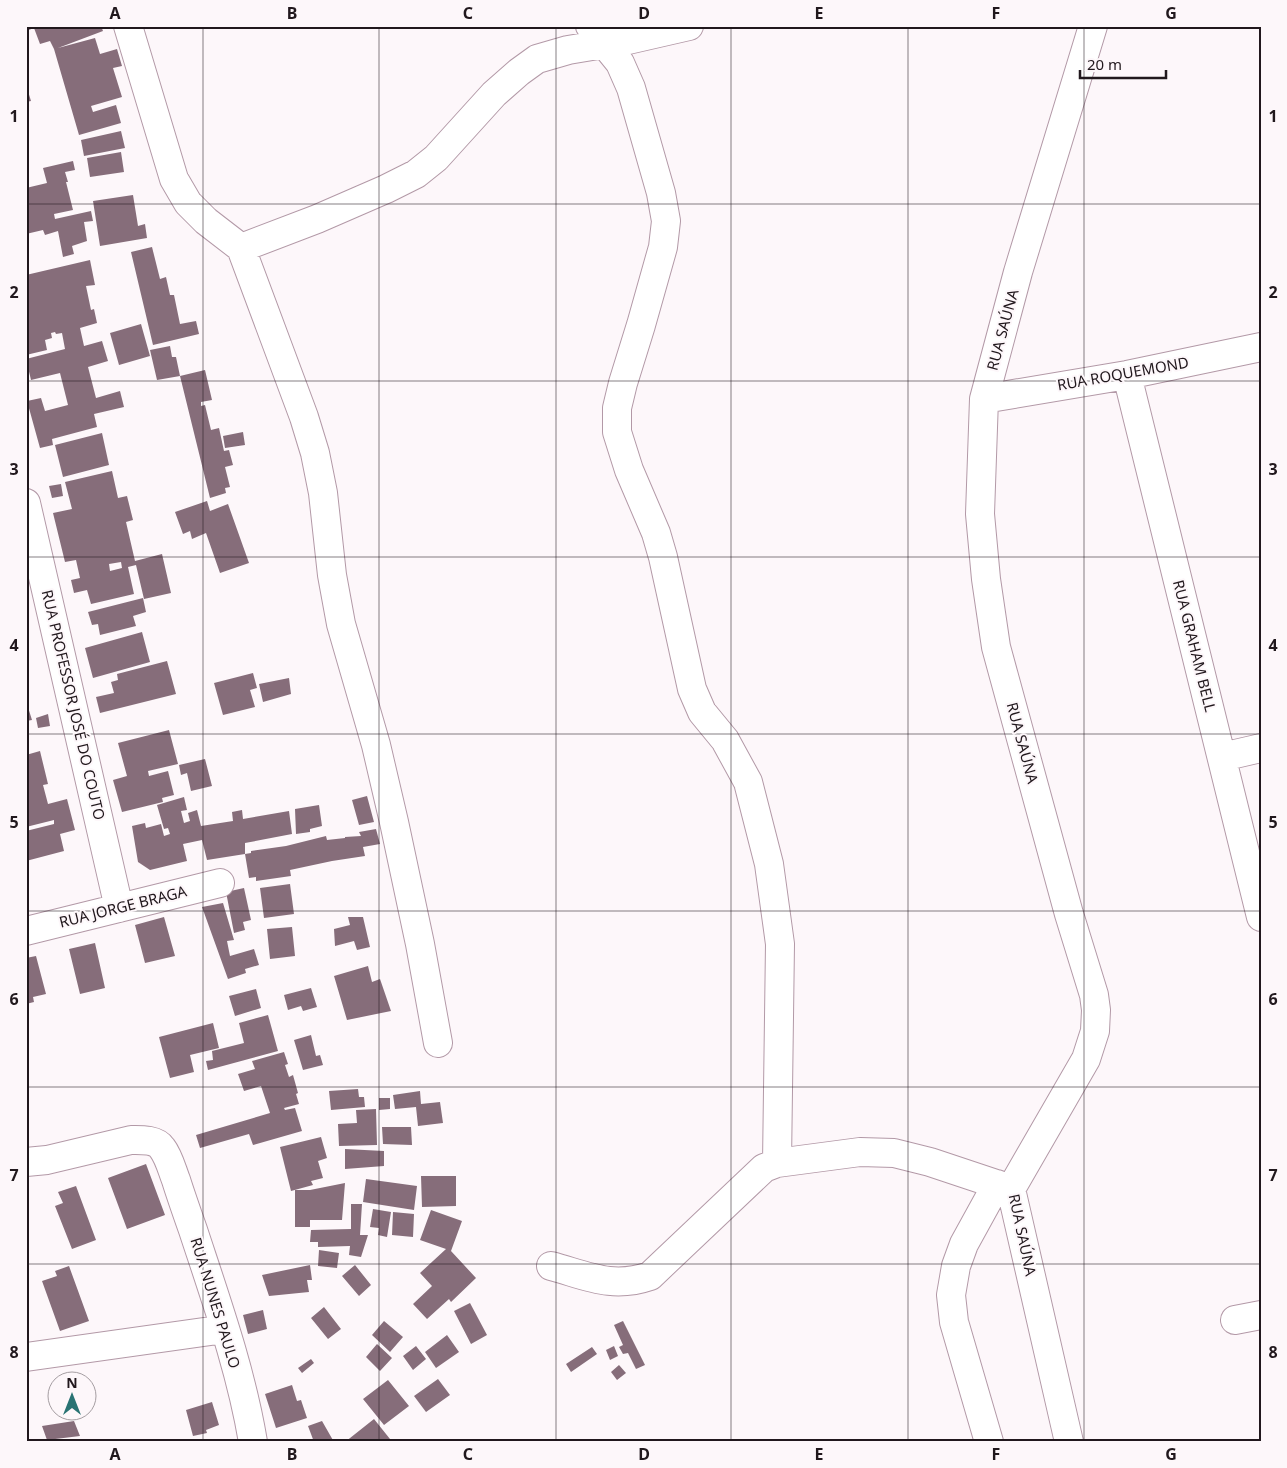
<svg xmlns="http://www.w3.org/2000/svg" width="1287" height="1468" viewBox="0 0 1287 1468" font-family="'Noto Sans',sans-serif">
<rect width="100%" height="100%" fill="#fdf7fa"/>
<path fill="#866d7a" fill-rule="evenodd" d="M26,26H101L103,31L58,48L95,38L100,54L117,49L122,66L113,68L122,97L91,106L93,112L116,105L121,123L79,135L54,49L50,41L40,44L34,28L26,31Z
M26,85L31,101L26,102Z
M121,131L125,148L84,156L81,140Z
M121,152L124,172L90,177L87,158Z
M73,161L75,170L65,172L68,182H66L73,210L54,214L55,219L91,211L93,221L84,222L87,241L72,246L74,254L63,257L58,231L45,235L43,230L26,234V188L47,183L43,168Z
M133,195L138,226L145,224L147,238L100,246L93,201Z
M152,247L160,279L166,277L170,295H174L180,324L196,321L199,334L153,345L131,252Z
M90,260L95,285L86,286L91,310L94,309L97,323L80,328L84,346L102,341L108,361L88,367L96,398L120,391L124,407L94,414L97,427L52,439L53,445L40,448L27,401L41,398L45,411L68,405L60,373L31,380L26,359L65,349L62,333L56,334L55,332L51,333L52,338L45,340L47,350L26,355V275Z
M141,324L150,356L119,365L110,333Z
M170,346L172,357H176L180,376L157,380L150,350Z
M205,370L212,400L201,402V406L205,405L211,430L219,428L224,451L229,450L233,465L225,467L230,487L225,488L226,493L210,498L180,376Z
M243,432L245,445L225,448L223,436Z
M102,433L109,465L63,477L55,445Z
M112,471L118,498L127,496L133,520L126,522L135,561L162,554L171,593L144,599L136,565L128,567L134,594L91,604L87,590L74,593L71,580L80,578L76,560L65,562L53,513L72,509L65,482ZM121,562L122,568L110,571L109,564Z
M61,484L63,496L52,498L49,486Z
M207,501L210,511L228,504L249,563L220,573L206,533L192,539L190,531L183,534L175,512Z
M143,598L146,612L133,616L136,626L100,635L98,624L92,625L88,612Z
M142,632L150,662L93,678L85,648Z
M167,661L176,694L100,713L96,697L114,693L111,682L118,680L117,674Z
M253,673L257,688L250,690L255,707L223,715L214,683Z
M289,678L291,694L263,702L259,684Z
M26,701L32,720L26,721Z
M48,714L50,726L38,728L36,718Z
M169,730L178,764L148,771L149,776L168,771L174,795L162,798L163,802L122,812L113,780L127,776L118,743Z
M40,751L48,784L43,785L48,804L67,799L75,830L60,834L64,851L26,861V831L54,824V820L26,827V755Z
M205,759L212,786L191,791L187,773L181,775L179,765Z
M367,796L374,822L359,825L352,800Z
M184,797L187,810L181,811L184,823L190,821L188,813L197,810L201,826L233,821L232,812L242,810L243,819L289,811L292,834L245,843V854L207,860L202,840L183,844L187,861L150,870L138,862L132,826L145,823L146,828L161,824L164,836L170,834L168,828L164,829L157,805Z
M319,805L322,826L310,829V832L296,834L295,809Z
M376,829L380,844L363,847L365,856L332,861L290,870L291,876L256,881V877L249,878L245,854L251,853V851L286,846L326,836L327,840L345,838V837L361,836L359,832Z
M290,884L294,914L264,918L260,888Z
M244,888L251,920L243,922L245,930L234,933L226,892Z
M223,903L234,940L227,941L230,956L254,949L259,965L245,969L246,973L228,979L202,907Z
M164,917L175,956L145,963L135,925Z
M348,917H363L370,947L357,950L354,941L335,946L334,929L350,925Z
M292,927L295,956L270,959L267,929Z
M95,943L105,988L80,994L69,949Z
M36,956L46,994L33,997L34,1002L26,1004V958Z
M368,966L372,982L380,979L391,1011L347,1020L334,976Z
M311,988L317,1007L303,1011L301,1006L288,1010L284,995Z
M256,989L261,1008L235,1016L229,996Z
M268,1015L278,1051L208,1070L206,1061L213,1060L212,1051L244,1043L239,1023Z
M213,1023L219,1048L190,1055L194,1072L170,1078L159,1037Z
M311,1035L316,1056L320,1055L323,1065L303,1070L294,1040Z
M284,1052L288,1064L285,1065L289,1077L293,1075L298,1093L296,1094L299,1104L284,1108L285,1110L295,1108L302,1131L253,1145L249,1134L200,1148L196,1135L270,1113L261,1086L244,1091L238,1074L255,1069L252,1061Z
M358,1089L359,1097H364L365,1107L331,1110L329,1091Z
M420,1091L421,1104L440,1102L443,1123L418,1126L416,1107L395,1109L393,1095Z
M379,1098H390V1109L379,1110Z
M376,1109L377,1145L339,1146L338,1124L357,1123L356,1110Z
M382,1127H411L412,1145L383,1144Z
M321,1137L327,1158L318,1161L323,1178L311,1181L313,1185L291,1191L280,1147Z
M345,1149L384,1151V1166L345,1169Z
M146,1164L165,1215L127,1229L108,1178Z
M421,1176H456V1206L422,1207Z
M366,1179L417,1186L414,1210L363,1202Z
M345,1183L342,1220H310V1227H295V1190H310Z
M76,1186L96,1240L72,1249L55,1206L63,1203L58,1192Z
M351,1204H362L360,1235H368L361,1257L349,1255L350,1246L318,1247V1242H310L311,1230L351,1229Z
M373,1209L391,1212L387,1237L378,1235L379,1228L370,1227Z
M431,1210L462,1221L451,1251L476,1278L451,1302L449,1299L427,1319L413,1304L432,1286L420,1273L446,1249L420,1240Z
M393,1212L414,1214L413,1237L392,1235Z
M319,1250L339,1253L337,1268L318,1266Z
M310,1265L312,1280H307L309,1292L269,1296L262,1275Z
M355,1265L371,1285L359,1296L342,1276Z
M69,1266L89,1321L60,1331L42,1281L57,1276L55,1271Z
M470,1303L487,1335L471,1344L454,1311Z
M324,1307L341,1329L328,1339L311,1318Z
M263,1310L267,1329L248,1334L243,1315Z
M384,1321L403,1337L390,1352L372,1335Z
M623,1321L645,1365L636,1369L628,1353L623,1354L619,1347L623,1345L614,1325Z
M447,1335L459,1352L436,1368L425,1352Z
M377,1344L392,1358L380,1371L366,1357Z
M416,1346L426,1359L413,1370L403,1356Z
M614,1346L618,1356L610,1360L606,1350Z
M592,1347L597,1354L571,1372L566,1364Z
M311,1359L314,1363L302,1373L298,1368Z
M619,1365L626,1373L617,1380L611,1372Z
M438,1379L450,1395L426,1412L414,1396Z
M388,1380L409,1406L384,1425L363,1399Z
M292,1385L297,1401L301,1400L307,1418L276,1428L265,1394Z
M212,1402L219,1425L206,1430L207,1433L193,1436L186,1410Z
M374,1419L390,1439L387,1442H345Z
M74,1421L80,1436L47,1440L42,1426Z
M322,1421L334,1442H314L308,1426Z"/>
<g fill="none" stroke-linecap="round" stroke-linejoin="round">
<defs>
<path id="minor" d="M128,26L174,179L188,203L206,221L241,248L304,417L315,453L323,493L332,575L341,624L376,745L394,822L420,944L438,1043
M590,26L620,63L631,88L661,193L666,221L663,247L641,325L623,383L617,408V432L629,470L656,533L663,557L692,689L702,712L725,740L748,782L769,864L780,944L777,1163
M241,248L317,219L386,189L416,174L436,158L494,94L519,72L537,59L568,50L628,40L689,26
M1127,375L1261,917
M984,399L1127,375L1261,347
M26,503L119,908
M1222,757L1261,748
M26,931L220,883
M26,1162L47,1160L131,1140C140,1140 156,1139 162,1148C169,1157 172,1170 176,1180C181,1196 187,1213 193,1230C216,1300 241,1370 253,1442
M551,1266C588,1276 612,1289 650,1276L764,1168L777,1163L860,1152L894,1153L930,1162L1011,1189
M1235,1320L1261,1315
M26,1357L225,1329
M989,1442L954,1322L951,1295L956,1266L964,1244L997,1184
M1069,1442L1011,1189L1086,1059L1095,1031L1096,1010L1094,995L1069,914L996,647L986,579L980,514L984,399L1018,272L1093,26"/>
</defs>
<use href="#minor" stroke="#b399a7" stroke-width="30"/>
<use href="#minor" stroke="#fff" stroke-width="28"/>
</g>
<path fill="none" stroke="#21181d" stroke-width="1" stroke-opacity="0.55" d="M203,26V1442M379,26V1442M556,26V1442M731,26V1442M908,26V1442M1084,26V1442M26,204H1261M26,381H1261M26,557H1261M26,734H1261M26,911H1261M26,1087H1261M26,1264H1261"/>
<g text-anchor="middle" stroke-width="4" stroke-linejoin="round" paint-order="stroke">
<g font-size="15" fill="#21181d" stroke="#fdf7fa">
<text transform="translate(1003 330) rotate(-75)" y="5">RUA SAÚNA</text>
<text transform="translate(1123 374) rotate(-10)" y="5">RUA ROQUEMOND</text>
<text transform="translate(1194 646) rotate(76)" y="5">RUA GRAHAM BELL</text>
<text transform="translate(73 705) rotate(77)" y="5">RUA PROFESSOR JOSÉ DO COUTO</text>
<text transform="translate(1022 743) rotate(75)" y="5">RUA SAÚNA</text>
<text transform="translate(123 907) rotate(-14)" y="5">RUA JORGE BRAGA</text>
<text transform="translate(1022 1235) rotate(78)" y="5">RUA SAÚNA</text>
<text transform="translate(215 1303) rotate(73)" y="5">RUA NUNES PAULO</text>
</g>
</g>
<rect width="1287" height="1468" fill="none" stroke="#fdf7fa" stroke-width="55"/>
<g transform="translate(72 1396)"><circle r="24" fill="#fdf7fa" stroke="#a59ea2"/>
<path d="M0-4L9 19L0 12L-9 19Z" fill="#297373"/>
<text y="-8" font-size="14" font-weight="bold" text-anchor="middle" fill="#21181d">N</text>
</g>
<path d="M1080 70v8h86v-8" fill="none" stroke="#21181d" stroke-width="2.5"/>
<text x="1087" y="70" font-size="15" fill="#21181d" stroke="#fdf7fa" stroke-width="4" paint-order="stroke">20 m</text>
<rect x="28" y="28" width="1232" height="1412" fill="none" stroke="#21181d" stroke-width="2"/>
<g font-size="16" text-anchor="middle" font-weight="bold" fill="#21181d">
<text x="115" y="19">A</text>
<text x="292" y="19">B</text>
<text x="468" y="19">C</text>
<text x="644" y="19">D</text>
<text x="819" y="19">E</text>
<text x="996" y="19">F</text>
<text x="1171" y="19">G</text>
<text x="14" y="122">1</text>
<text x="1273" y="122">1</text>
<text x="14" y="298">2</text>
<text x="1273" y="298">2</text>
<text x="14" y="475">3</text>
<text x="1273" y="475">3</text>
<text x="14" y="651">4</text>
<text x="1273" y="651">4</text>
<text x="14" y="828">5</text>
<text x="1273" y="828">5</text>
<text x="14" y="1005">6</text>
<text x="1273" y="1005">6</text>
<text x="14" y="1181">7</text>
<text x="1273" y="1181">7</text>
<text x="14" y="1358">8</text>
<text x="1273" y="1358">8</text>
<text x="115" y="1460">A</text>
<text x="292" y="1460">B</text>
<text x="468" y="1460">C</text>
<text x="644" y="1460">D</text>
<text x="819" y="1460">E</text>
<text x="996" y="1460">F</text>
<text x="1171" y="1460">G</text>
</g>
</svg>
